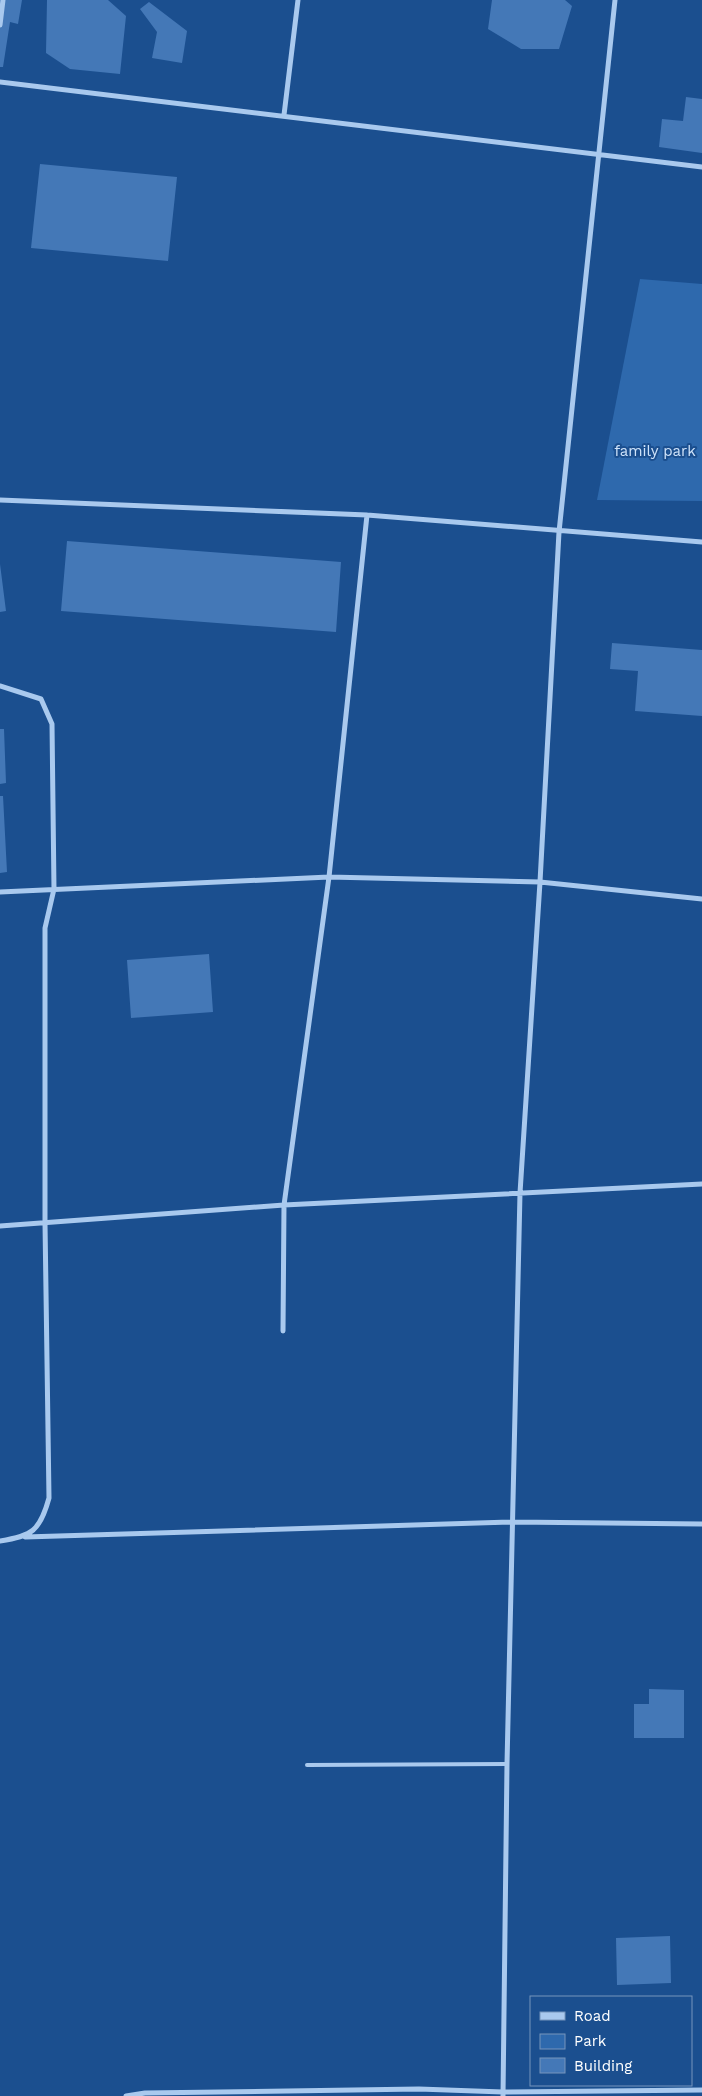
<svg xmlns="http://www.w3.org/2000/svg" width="702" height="2096" viewBox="0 0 702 2096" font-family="'Work Sans',sans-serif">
<rect width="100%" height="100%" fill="#1b4f8f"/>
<path fill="#2e69ad" d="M640,279L702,284V501L597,500Z"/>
<path fill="#4478b7" d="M0,0H22L18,24L10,22L3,67H0Z
M47,0H108L126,16L120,74L70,69L46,53Z
M492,0H565L572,6L559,49H521L488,29Z
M149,2L187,31L182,63L152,58L157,32L140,9Z
M686,97L702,99V153L659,147L662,119L683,121Z
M40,164L177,177L168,261L31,248Z
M67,541L341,562L336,632L61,611Z
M0,564L6,611L0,612Z
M612,643L702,650V716L635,711L638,671L610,669Z
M0,729H4L6,783L0,784Z
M0,796H3L7,872L0,873Z
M209,954L213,1012L131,1018L127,960Z
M649,1689L684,1690V1738H634V1704H649Z
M670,1936L671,1983L617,1985L616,1938Z"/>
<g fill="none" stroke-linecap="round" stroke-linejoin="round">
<path stroke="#a9c9ee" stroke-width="4" d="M307,1765L507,1764"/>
<path stroke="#a9c9ee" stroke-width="5" d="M0,25L3,0
M0,82L702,167
M284,115L298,0
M0,500L367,515L702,542
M0,686L41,699L52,724L54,889L45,928V1223L49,1498C40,1531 32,1536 0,1541
M0,892L329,877L540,882L702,899
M0,1226L284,1205L702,1184
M283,1331L284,1205L329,877L367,515
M25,1537L513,1522L702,1524
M126,2096L145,2093L419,2089L503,2092L702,2090
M503,2096L507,1764L520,1193L540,882L559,532L615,0"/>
</g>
<g text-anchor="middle" stroke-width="4" stroke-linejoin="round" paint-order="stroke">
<g font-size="15" fill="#cfe3fa" stroke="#1b4f8f">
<text x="655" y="456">family park</text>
</g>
</g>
<rect x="530" y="1996" width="162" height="90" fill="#1b4f8f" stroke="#7695bc"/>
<rect x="540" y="2012" width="25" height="8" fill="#a9c9ee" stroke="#7695bc"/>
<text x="574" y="2021" font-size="15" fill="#ffffff">Road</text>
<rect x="540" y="2034" width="25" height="15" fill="#2e69ad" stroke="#7695bc"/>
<text x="574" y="2046" font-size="15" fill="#ffffff">Park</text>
<rect x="540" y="2058" width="25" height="15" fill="#4478b7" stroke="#7695bc"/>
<text x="574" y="2071" font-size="15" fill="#ffffff">Building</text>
</svg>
